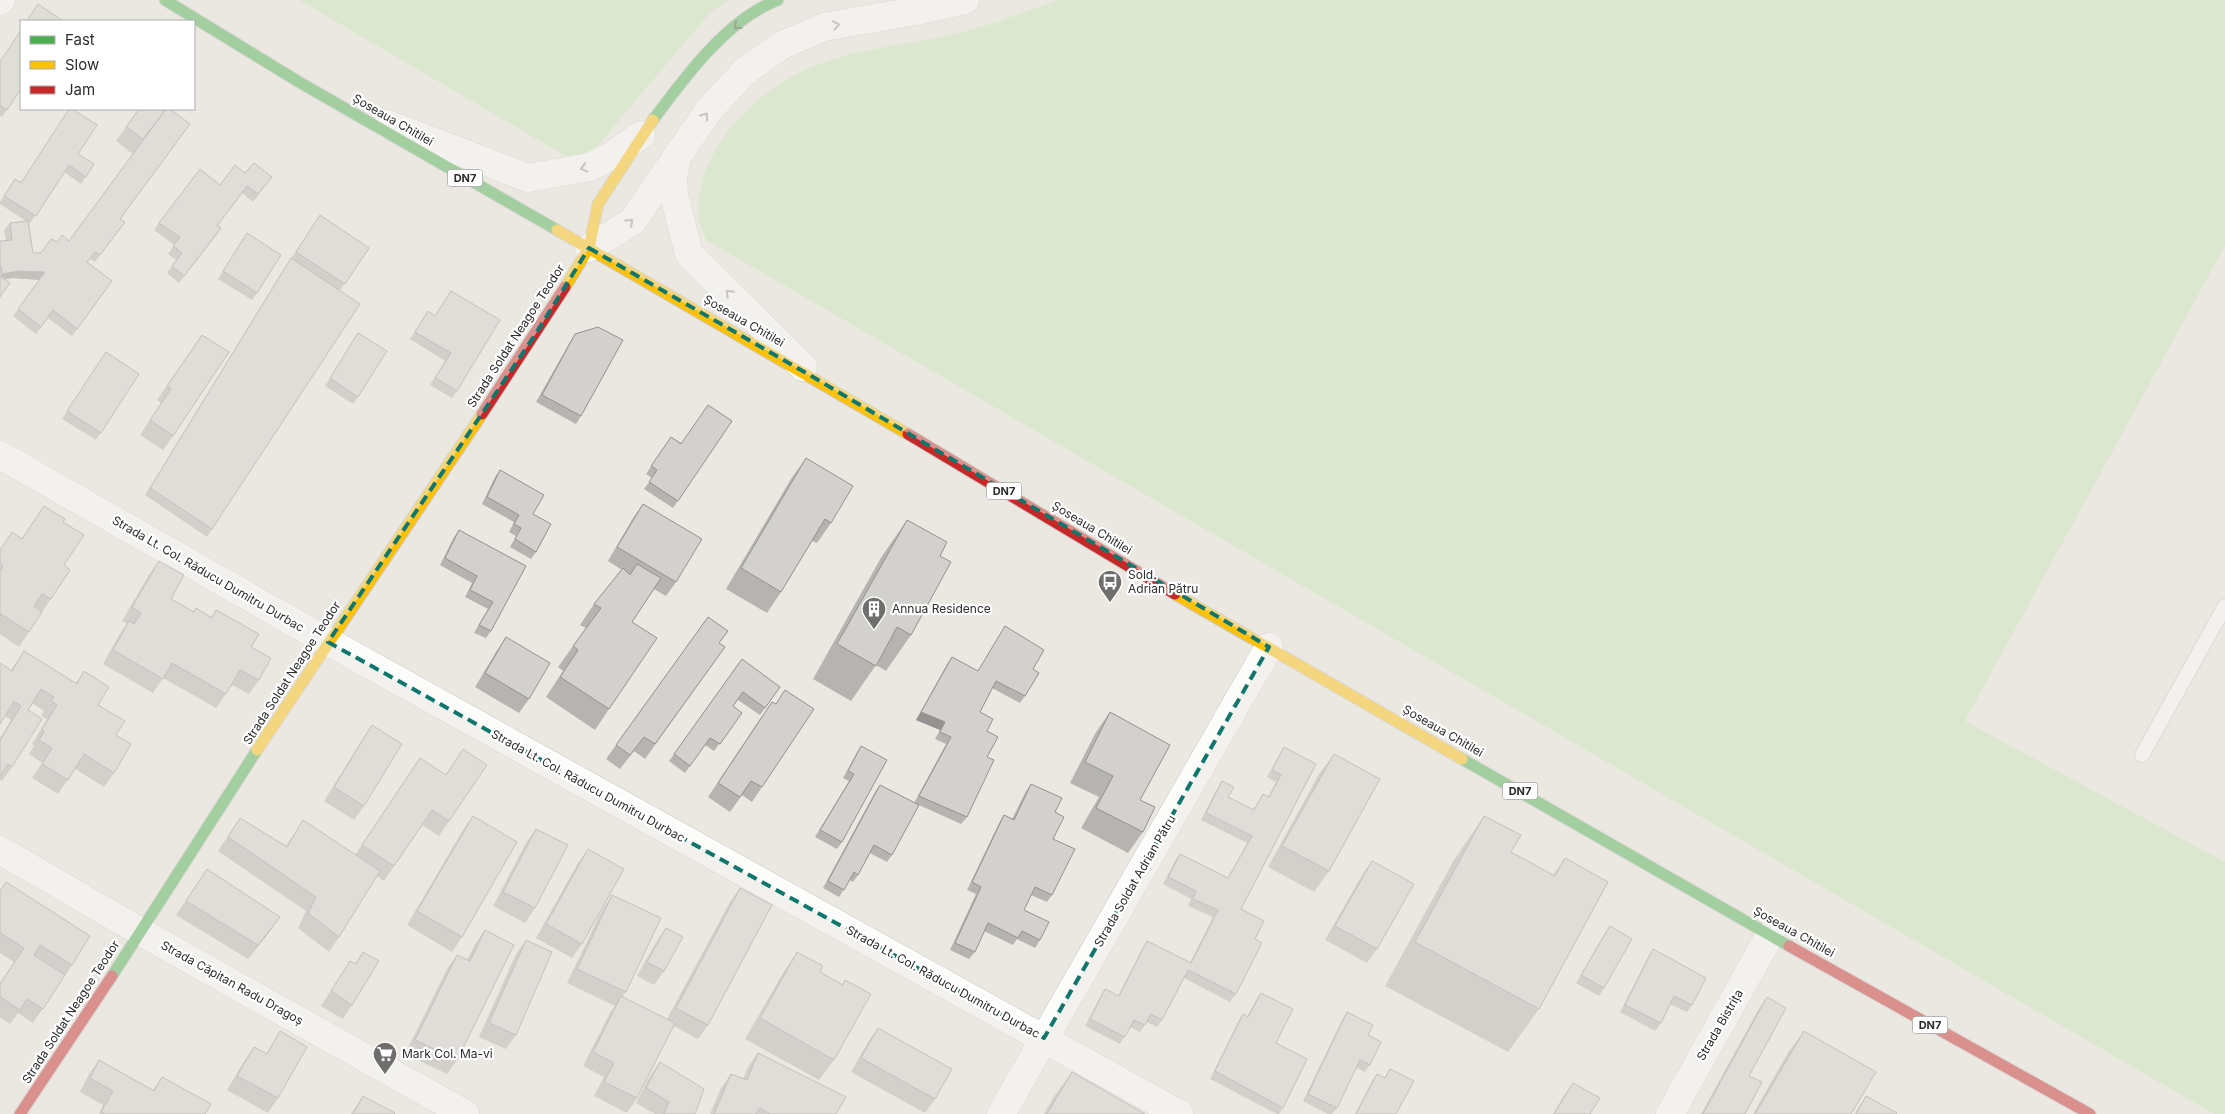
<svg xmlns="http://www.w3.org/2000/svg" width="2225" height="1114" viewBox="0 0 2225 1114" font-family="Inter,sans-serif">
<rect width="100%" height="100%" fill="#ebe8e2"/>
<path fill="#c8e9b8" d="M299,0H730L711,12L581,165Z
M1057,0H2225V246L1965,721L2225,862V1114H2214L706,240C704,233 700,226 699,219C692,149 760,86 819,64C857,49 898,46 938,38C979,29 1018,15 1057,0Z"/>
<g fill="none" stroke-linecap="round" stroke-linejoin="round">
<defs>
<path id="lane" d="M2142,755L2225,606"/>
<path id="street" d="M0,1L1,0
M388,124L528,178L590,167L611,156L641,135
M677,157L673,178L674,195L689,254L803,367
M589,248L632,222L709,110L744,72L782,45L824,27L921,10L965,0
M0,455L300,626L1179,1114
M0,850L141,932L465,1114
M1001,1114L1269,647
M1670,1114L1770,935"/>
<path id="fast" d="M165,0L299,82L557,230
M653,120C685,77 727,19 778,0
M1462,759L1789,946
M112,976L257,750"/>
<path id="slow" d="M557,230L908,434
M565,287L589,248L598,204L653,120
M1175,594L1462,759
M257,750L482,414"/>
<path id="jam" d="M482,414L565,287
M908,434L1175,594
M1789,946L2090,1114
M20,1114L112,976"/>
</defs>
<use href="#lane" stroke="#c8c7c7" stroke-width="16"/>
<use href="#street" stroke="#c8c7c7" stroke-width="29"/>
<use href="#fast" stroke="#c8c7c7" stroke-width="13"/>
<use href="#slow" stroke="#c8c7c7" stroke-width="13"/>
<use href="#jam" stroke="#c8c7c7" stroke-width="13"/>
<use href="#lane" stroke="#fcfcfb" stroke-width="14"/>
<use href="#street" stroke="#fcfcfb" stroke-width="28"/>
<use href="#fast" stroke="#4caf50" stroke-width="11"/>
<use href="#slow" stroke="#ffc107" stroke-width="11"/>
<use href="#jam" stroke="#c62828" stroke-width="11"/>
</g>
<path fill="#b5b4b0" d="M0,62L21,89L2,117L0,116Z
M139,109H170L120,219L125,222L95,262L90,259L87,263L112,281L72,336L48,318L36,334L13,316L40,280L13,278L5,279L0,297V241H6L4,230L10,223L26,221L0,204V202L15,179L21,182L78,154L94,164L81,184L64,172L30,223L29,222L33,253H41L57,242L69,241L133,154L116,141Z
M245,173L272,177L253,202L242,193L217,226L221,228L216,236L179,283L167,273L176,260L168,254L174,245L154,230L159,223L220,185Z
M320,215L369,248L340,290L212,529L207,537L145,495L286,266Z
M242,241L257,293L252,300L218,279Z
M451,291L457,391L452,398L430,385L445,361L410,339L428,311L435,316Z
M358,333V397L353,404L325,386Z
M575,334L581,416L576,424L536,402L570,342Z
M202,335L173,436L163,450L140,435L161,403L157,400Z
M106,352L139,374L96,440L62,419Z
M732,421L673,508L644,489L652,478L646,474L671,437L681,443Z
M806,458L831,523L817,543L812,541L781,592L767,613L726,589L791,479Z
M500,470L533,514L536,552L531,559L510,547L516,536L509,532L514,522L482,504L495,477Z
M643,504L676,582L666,596L654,589L632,622L609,709L595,730L546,697L563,671L558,667L586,628L580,625L594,604L622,570L608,561L633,518Z
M44,506L63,522L64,565L70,570L19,647L0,634V550L22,538Z
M907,520L940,556L911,635L886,671L876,665L851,701L813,679L882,556Z
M459,530L526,566L491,631L486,638L474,633L488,609L465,597L472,583L440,565L454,537Z
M159,561L171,599L193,612L211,618L216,610L251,647L259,680L249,694L232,685L226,694L216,708L163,678L153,693L103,664L119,635L127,624L122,621L149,575Z
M708,617L719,643L725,647L645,759L634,751L620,769L606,759Z
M1005,626L1033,669L1025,696L1020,703L992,688L980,712L987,731V757L967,817L961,824L919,805L892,855L887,862L870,853L858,875L853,882L850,880L839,897L823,888L875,792L880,785L914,803L946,744L935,739L940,730L916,720L947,664L952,657L978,671Z
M506,637L529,699L519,713L475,687L496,652Z
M24,651L76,683L84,671L98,705L116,735L114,773L104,787L75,769L58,794L32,778L42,763L29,754L34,746L32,744L47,719L41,716L44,711L32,703L28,710L12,767L2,781L0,780V738L11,720L5,716L11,670Z
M742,659L780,687L760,715L738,700L733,706L742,713L714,751L705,745L685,773L669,761Z
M1110,712L1140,800L1143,832L1128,853L1081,828L1099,797L1070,783L1096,732Z
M762,716V787L752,802L742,795L730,812L708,797Z
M372,725L364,806L354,820L324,801L362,740Z
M861,746L842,842L837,849L815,837L849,781L843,778L856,754Z
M1284,747L1316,764L1241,909L1255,939L1236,994L1230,1002L1184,978L1162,1020L1157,1027L1147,1022L1140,1032L1130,1027L1120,1044L1085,1026L1100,997L1105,989L1118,996L1142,949L1147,941L1190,963L1213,917L1188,906L1191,899L1163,884L1175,861L1180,854L1228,878L1247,843L1201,820L1217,789L1222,781L1228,797L1253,810L1263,794L1268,797L1276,782L1267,777L1279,755Z
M463,749L449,821L439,836L422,825L384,881L377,876L339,937L329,952L298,928L306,911L218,851L240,818L286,846L303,820L355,855L420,758L446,775Z
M1334,754L1329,871L1314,892L1268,867L1319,774Z
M1031,784L1055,812L1053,839L1052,895L1047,902L1031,895L1024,910L1040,940L1035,948L1017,939L1013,945L984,931L975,952L969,959L950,950L976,894L967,890L999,823L1004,815L1012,819L1026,791Z
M473,816L462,937L452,952L407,925L463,830Z
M1484,816L1511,852L1553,875L1565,858L1539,1009L1508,1052L1385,986L1454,860Z
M536,829L535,908L525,923L493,906L526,843Z
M588,849L582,944L572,958L536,938L578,863Z
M1372,861L1377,949L1367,963L1325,940L1362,875Z
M207,869L280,917L270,931L248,959L176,915Z
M740,888L708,1025L698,1039L674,1026L637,1098L627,1113L594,1096L604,1077L583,1066L611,1011L615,1006L567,983L602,910L612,895L626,992L622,997L667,1019L730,902Z
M0,891L72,965L33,1023L18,1013L10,1024L0,1017V983L14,962L0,953Z
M1610,926L1604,988L1599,996L1576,983L1605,933Z
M666,928L664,971L654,985L637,976L656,942Z
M485,930L457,1060L447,1074L405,1054L447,969L457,955L467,960L475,944Z
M526,940L516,1035L506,1049L479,1037L516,954Z
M1653,949L1692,1005L1687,1012L1670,1004L1661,1023L1655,1031L1620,1012L1648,957Z
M363,952L352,1005L343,1019L321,1006L350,961L355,964Z
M797,952L820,972L842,984L845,980L834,1060L819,1080L745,1039L783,973Z
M1261,993L1276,1043L1283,1108L1279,1114H1277L1210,1079L1238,1022L1243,1014L1247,1017L1256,1000Z
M1767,997L1749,1076L1745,1114H1701L1757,1012Z
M1347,1012L1368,1035L1370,1065L1365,1072L1356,1068L1337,1108L1332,1114H1328L1303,1101L1342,1020Z
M878,1028L935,1099L925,1113L851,1072L868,1042Z
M280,1031L278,1098L268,1113L227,1090L244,1061L254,1047L266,1054Z
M1804,1031L1851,1114H1753L1789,1051Z
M758,1053L836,1114H710L721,1088L731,1074L743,1079L748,1067Z
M99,1060L153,1090L162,1077L205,1114H99L103,1105L80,1092L89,1074Z
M660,1062L695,1114H655L636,1103L650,1076Z
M1390,1069L1396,1114H1355L1372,1081L1377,1074L1384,1078Z
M1072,1072L1145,1114H1044L1053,1098Z
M1573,1083L1590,1114H1553L1563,1097Z
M363,1096L394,1114H351Z
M1866,1096L1896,1114H1854Z"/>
<path fill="#949290" d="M18,271L45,272L40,280L13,278L0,280V277L2,274Z
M921,712L945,722L940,730L916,720Z
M280,917L270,931L248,959L258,945Z"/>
<path fill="#d3d1cd" stroke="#949290" d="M38,4L63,21H27Z
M21,30V89L7,110L0,105V62Z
M69,109H72L97,125L78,154L94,164L86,177L69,165L36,216L4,196L15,179L21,183Z
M139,109H166L143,139L126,127Z
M166,109H170L190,124L120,219L125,222L100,255L95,252L87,262L112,281L77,329L53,310L41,327L18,309L45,272L18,271L2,274L1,266H0V241L12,240L10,223L28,221L33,253H41L51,239L57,242L62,235L69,241Z
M254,163L272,177L258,194L247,186L217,226L221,228L184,276L172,266L182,253L173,246L180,237L159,223L200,169L220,185L235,165L245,173Z
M320,215L369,248L345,284L296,252Z
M247,233L281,255L257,293L223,271Z
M291,258L360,304L212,529L150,488Z
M0,276L10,283L0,297Z
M451,291L500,320L457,391L435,378L451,353L415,332L428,311L435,316Z
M598,327L623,340L581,416L542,395L575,334Z
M358,333L387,351L358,397L330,378Z
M202,335L229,352L173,436L150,420L171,389L167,386Z
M106,352L139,374L101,433L67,411Z
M708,405L732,421L678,501L649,482L657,470L651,466L671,437L681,444Z
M806,458L853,486L831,523L825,519L781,592L741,568Z
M500,470L544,495L533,514L551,524L536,552L515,539L521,528L514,524L519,515L487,497Z
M643,504L702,539L676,582L617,547Z
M44,506L65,519L63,522L84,535L64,565L70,570L51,599L42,594L34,606L42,612L29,632L1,614L0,616V571L3,566L0,564V550L12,532L22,539Z
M907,520L947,542L940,556L951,562L911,635L897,627L876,666L837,644Z
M459,530L526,566L491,631L479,625L493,602L470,590L477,576L445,558Z
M159,561L184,575L171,599L194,612L196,608L212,618L216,610L259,634L251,647L271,658L259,680L240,670L226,694L172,663L163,679L113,650L129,621L134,624L141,613L132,607Z
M637,564L661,578L632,622L657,638L609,709L560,677L578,650L573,646L601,608L594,604L623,568L630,575Z
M708,617L728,631L719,643L725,647L655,744L644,737L630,755L616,745Z
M1005,626L1044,650L1033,669L1039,673L1025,696L996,681L980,712L993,719L987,731L998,737L987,757L994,760L967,817L919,796L951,737L940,732L945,722L921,712L952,657L978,671Z
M506,637L550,663L529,699L485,673Z
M24,651L77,684L84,671L109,687L98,705L125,721L116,735L131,744L114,773L84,754L68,780L42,764L52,748L39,740L44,732L42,729L57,705L51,701L54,697L41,689L28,710L42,719L12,767L8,764L0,777V740L21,706L14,701L0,724V663L12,671Z
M742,659L780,687L765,708L743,692L733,706L742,713L720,744L710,738L690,766L674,754Z
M785,690L814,709L762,787L751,781L740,797L718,783L772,702L776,704Z
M1110,712L1170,745L1140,800L1155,807L1143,832L1096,808L1113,776L1085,762Z
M372,725L402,744L364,806L334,787Z
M861,746L887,760L842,842L820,830L854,774L848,771Z
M1284,747L1316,764L1241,909L1264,921L1255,939L1262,943L1236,994L1188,970L1162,1020L1151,1014L1145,1025L1134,1020L1125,1037L1090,1019L1105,989L1119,996L1147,941L1191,963L1218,910L1193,899L1196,891L1168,877L1180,854L1228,878L1252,836L1206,813L1222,781L1234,787L1228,797L1254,810L1263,794L1269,797L1281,775L1272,770Z
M463,749L487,765L449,821L432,810L394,866L362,845L420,758L446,775Z
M1334,754L1380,779L1329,871L1282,846Z
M1031,784L1062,798L1055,812L1064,817L1053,839L1075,849L1052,895L1035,887L1024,910L1049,922L1040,940L1022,931L1018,938L988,923L975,952L955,943L981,887L972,882L1004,815L1014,820Z
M880,785L919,805L892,855L874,845L858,875L854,872L844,890L828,881Z
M473,816L517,842L462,937L417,911Z
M1484,816L1521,835L1511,852L1555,876L1565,858L1608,882L1539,1009L1415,942Z
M240,818L287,847L303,820L380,871L339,937L308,913L316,897L228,837Z
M536,829L568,845L535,908L503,892Z
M588,849L624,869L582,944L546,924Z
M1372,861L1414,884L1377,949L1335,926Z
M207,869L280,917L258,945L186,901Z
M6,882L90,936L72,965L40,945L34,955L65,975L43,1009L27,999L20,1010L0,997V984L24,948L0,933V891Z
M740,888L772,905L708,1025L676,1008Z
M612,895L661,918L626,992L577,969Z
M1610,926L1632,939L1604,988L1581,975Z
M666,928L683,937L664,971L647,962Z
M485,930L514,945L457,1060L415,1040L457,955L470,961Z
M526,940L552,952L516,1035L489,1023Z
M1653,949L1706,978L1692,1005L1674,996L1661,1023L1625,1005Z
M363,952L379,961L352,1005L331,991L350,961L356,964Z
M797,952L823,966L820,972L843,985L845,980L871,994L834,1060L760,1018Z
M1261,993L1293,1009L1276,1043L1307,1059L1283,1108L1215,1071L1243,1014L1248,1017Z
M621,996L675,1023L637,1098L604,1082L614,1063L593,1052Z
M1767,997L1786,1008L1749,1076L1762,1082L1745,1114H1703Z
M1347,1012L1373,1025L1368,1035L1381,1042L1370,1065L1360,1060L1337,1108L1308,1094Z
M878,1028L952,1069L935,1099L861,1058Z
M280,1031L307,1047L278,1098L237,1076L254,1047L267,1054Z
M1804,1031L1876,1072L1851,1114H1755Z
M758,1053L846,1097L836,1114H770L760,1108L756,1114H714L731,1074L747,1080Z
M99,1060L154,1091L162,1077L211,1104L205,1114H104L101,1112L113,1091L90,1078Z
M660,1062L704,1089L695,1114H664L669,1102L646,1088Z
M1390,1069L1414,1081L1396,1114H1356L1377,1074L1385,1078Z
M1072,1072L1145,1114H1047Z
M1573,1083L1600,1098L1590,1114H1554Z
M363,1096L395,1113L394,1114H353Z
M1866,1096L1897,1113L1896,1114H1856Z"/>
<defs><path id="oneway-chevron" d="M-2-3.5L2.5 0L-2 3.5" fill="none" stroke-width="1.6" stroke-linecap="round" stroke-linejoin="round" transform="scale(1.25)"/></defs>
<g stroke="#9e9e9e">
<use href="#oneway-chevron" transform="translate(836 25) rotate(-11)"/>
<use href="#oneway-chevron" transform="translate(705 116) rotate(-54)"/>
<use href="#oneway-chevron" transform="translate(584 168) rotate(165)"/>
<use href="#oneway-chevron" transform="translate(630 222) rotate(-42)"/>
<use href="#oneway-chevron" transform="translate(729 293) rotate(-135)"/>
</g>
<use stroke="#375a39" href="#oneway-chevron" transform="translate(737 26) rotate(140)"/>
<path d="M0 0H2225V1114H0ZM589,248L813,377L1269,647L1044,1038L328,642L535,335Z" fill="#ebe8e2" fill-opacity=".55" fill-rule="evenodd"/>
<path fill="none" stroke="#0f766e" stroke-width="4" stroke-dasharray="10 6" stroke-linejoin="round" d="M589,248L813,377L1269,647L1044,1038L328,642L535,335Z"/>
<defs>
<symbol id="bus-pin" viewBox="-11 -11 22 30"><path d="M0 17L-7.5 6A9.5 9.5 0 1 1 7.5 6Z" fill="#6f6e6c" stroke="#fff"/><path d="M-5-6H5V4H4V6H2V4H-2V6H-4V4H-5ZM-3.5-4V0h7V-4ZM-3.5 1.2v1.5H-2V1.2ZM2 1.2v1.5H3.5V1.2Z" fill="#fff"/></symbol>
<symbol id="building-pin" viewBox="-11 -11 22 30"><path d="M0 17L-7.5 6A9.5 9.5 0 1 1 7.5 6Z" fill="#6f6e6c" stroke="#fff"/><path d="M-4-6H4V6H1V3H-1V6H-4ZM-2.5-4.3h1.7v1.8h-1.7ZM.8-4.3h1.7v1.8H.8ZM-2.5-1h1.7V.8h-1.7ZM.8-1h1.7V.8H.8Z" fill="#fff"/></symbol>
<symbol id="supermarket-pin" viewBox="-11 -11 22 30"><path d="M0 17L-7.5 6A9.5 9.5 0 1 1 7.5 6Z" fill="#6f6e6c" stroke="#fff"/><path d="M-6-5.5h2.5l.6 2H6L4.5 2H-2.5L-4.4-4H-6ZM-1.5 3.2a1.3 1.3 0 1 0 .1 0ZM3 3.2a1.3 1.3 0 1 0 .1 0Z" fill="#fff"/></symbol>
</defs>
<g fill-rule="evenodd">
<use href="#bus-pin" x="1096" y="568" width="28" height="38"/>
<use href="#building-pin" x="860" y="595" width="28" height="38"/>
<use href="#supermarket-pin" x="371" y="1040" width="28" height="38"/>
</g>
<g text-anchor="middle" stroke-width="4.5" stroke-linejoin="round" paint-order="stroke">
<g fill="#fff" stroke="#6b6b6b" stroke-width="1">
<rect x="447.5" y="169.5" width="35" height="17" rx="4"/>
<rect x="986.5" y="482.5" width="35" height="17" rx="4"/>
<rect x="1502.5" y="782.5" width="35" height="17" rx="4"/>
<rect x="1912.5" y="1016.5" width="35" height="17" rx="4"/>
</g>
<g font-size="11" font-weight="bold" fill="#2c2c2c">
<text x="465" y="182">DN7</text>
<text x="1004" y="495">DN7</text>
<text x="1520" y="795">DN7</text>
<text x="1930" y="1029">DN7</text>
</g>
<g font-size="12" fill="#2c2c2c" stroke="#fff">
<text transform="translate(393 120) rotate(30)" y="4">Șoseaua Chitilei</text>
<text transform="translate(744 321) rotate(30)" y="4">Șoseaua Chitilei</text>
<text transform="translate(516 336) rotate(-57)" y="4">Strada Soldat Neagoe Teodor</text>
<text transform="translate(1092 528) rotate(31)" y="4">Șoseaua Chitilei</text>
<text transform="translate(208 574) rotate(30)" y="4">Strada Lt. Col. Răducu Dumitru Durbac</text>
<text transform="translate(292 673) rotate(-57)" y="4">Strada Soldat Neagoe Teodor</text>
<text transform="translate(1443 731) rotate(30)" y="4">Șoseaua Chitilei</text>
<text transform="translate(588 786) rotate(29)" y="4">Strada Lt. Col. Răducu Dumitru Durbac</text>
<text transform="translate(1135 881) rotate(-60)" y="4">Strada Soldat Adrian Pătru</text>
<text transform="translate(1794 932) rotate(29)" y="4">Șoseaua Chitilei</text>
<text transform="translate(943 982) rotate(29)" y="4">Strada Lt. Col. Răducu Dumitru Durbac</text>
<text transform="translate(232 983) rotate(29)" y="4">Strada Căpitan Radu Dragoș</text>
<text transform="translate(71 1012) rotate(-57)" y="4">Strada Soldat Neagoe Teodor</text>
<text transform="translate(1720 1025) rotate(-60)" y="4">Strada Bistrița</text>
</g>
<g font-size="12" fill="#2c2c2c" stroke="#fff" text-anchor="start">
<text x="1128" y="579">Sold.<tspan x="1128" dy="14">Adrian Pătru</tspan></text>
<text x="892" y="613">Annua Residence</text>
<text x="402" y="1058">Mark Col. Ma-vi</text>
</g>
</g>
<rect x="20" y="20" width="175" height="90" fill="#ffffff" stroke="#ababab"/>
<rect x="30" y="36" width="25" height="8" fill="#4caf50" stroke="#ababab"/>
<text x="65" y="45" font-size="15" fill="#2c2c2c">Fast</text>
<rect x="30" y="61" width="25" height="8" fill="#ffc107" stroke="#ababab"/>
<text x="65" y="70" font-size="15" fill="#2c2c2c">Slow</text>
<rect x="30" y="86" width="25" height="8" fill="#c62828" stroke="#ababab"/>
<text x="65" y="95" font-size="15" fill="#2c2c2c">Jam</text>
</svg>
